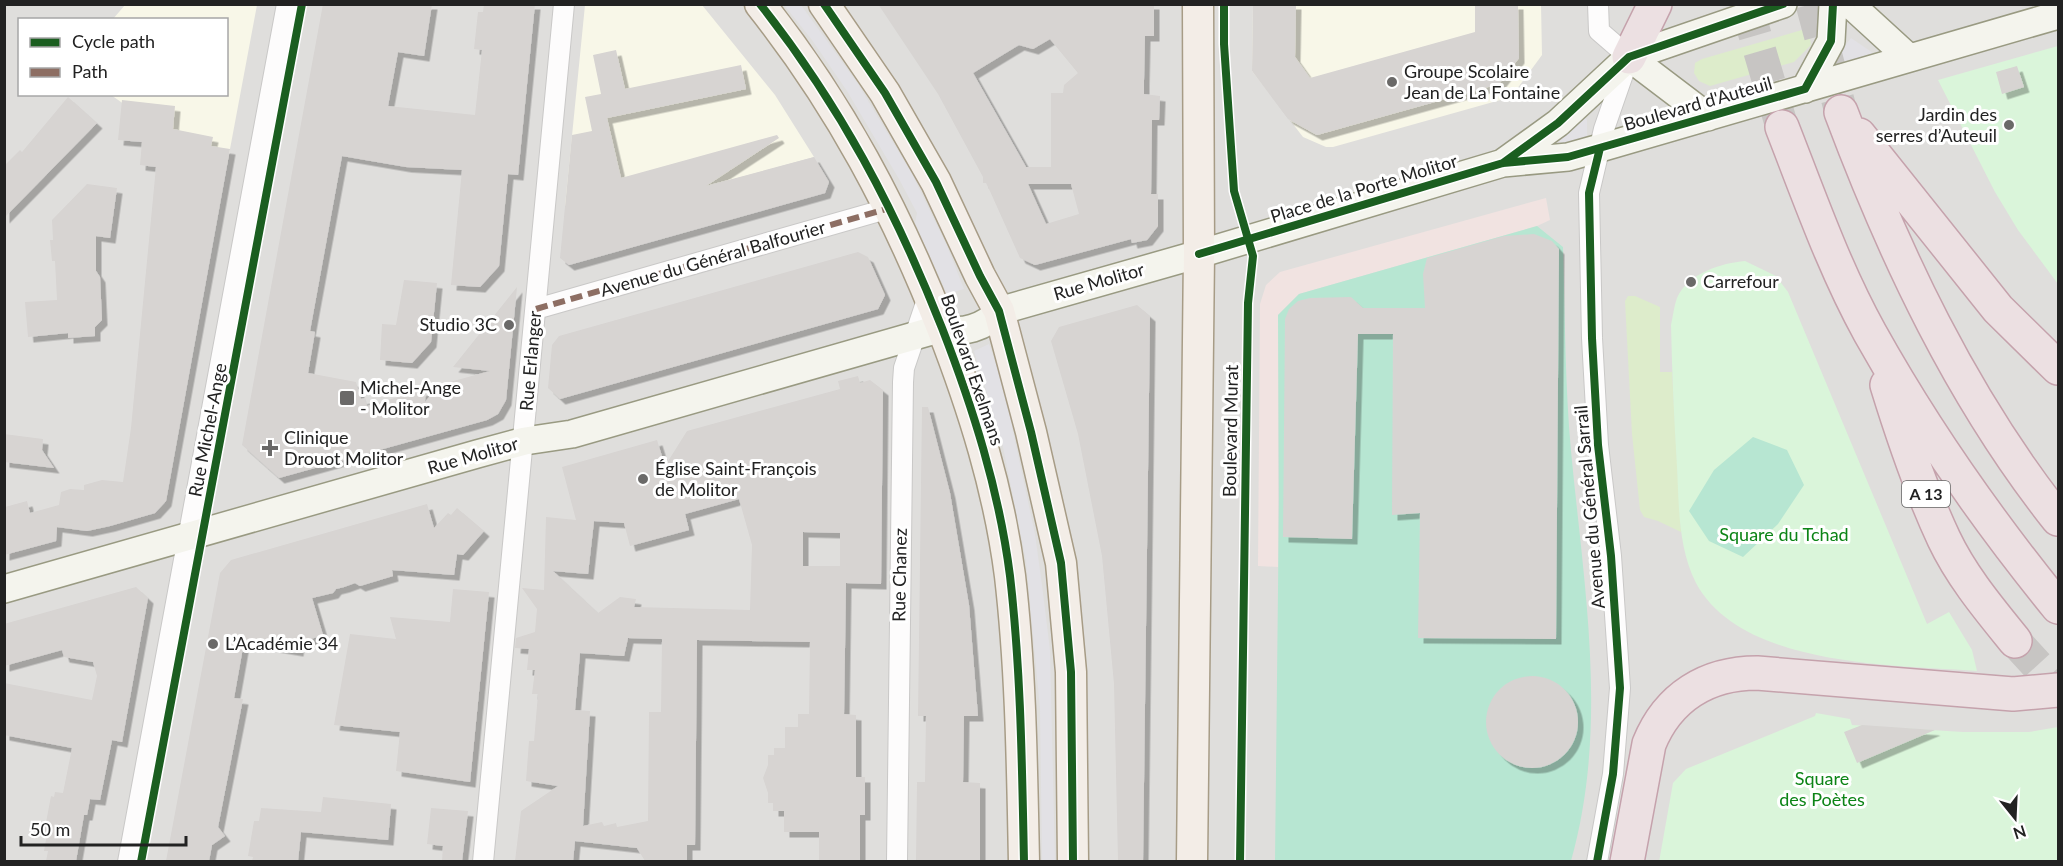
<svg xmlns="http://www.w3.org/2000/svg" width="2063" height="866" viewBox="0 0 2063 866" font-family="Lato,sans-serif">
<defs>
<filter id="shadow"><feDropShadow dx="5.5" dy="5.5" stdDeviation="0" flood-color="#0004"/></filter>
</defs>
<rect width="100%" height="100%" fill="#f0eeeb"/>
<path fill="#dfdedc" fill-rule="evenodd" d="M5,5H2058V861L5,862ZM20,20H226V94H20Z"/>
<path fill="#f1e3e1" d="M1546,198L1550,220L1537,226L1299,294L1278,315V567L1258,566L1260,304L1266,285L1280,272Z"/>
<path fill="#f8f7e8" d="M125,5H257L227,165L202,159L111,95L226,94V20L113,19Z
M585,5H702L775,95L814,157L619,211L565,206Z
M1253,5H1541L1542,55L1511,97L1333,147H1326L1303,137L1252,71Z"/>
<path fill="#ddeccb" d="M1802,30L1809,32L1811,45L1794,62L1710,86L1699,81L1694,73L1695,63L1702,59Z
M1628,296H1635L1660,307V372H1672L1681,532L1658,521L1644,517L1640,510L1632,434L1625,301Z"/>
<path fill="#daf5da" d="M2058,46V284L2018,230L1995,192L1938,80Z
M1745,261L1776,276L1788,292L1927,624L1949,612L1972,650L1977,671C1894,665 1741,667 1696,583C1678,548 1679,505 1677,467C1674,419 1672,372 1671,325C1673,316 1674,306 1677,298C1688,273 1722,263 1745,261Z
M1816,713L1850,719L1852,725L1963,732H2029L2058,727V861L1659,862L1673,783L1686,769L1815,716Z"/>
<path fill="#b7e6d2" d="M1537,226L1563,247C1565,315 1565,384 1571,451C1584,588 1609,726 1571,861L1275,862L1279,499L1278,315L1299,294Z
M1753,437L1787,450L1804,485L1778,524L1743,557L1709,541L1689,511L1714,470Z"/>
<path fill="#e2e1e5" d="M784,5H801L858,84L912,174L947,246L964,289L947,294L915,223L917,213L899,179L847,91L812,40Z
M1851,38L1876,55L1834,67L1833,60Z
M1583,116L1587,120V136L1560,146L1559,142Z
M989,344L1017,425L1012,427L1035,534L1042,585L1050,650L1055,861H1042L1040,709L1026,561L1002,442L974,351Z"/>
<path fill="#d7d4d2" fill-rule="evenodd" filter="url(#shadow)" d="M323,4H432L424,56L398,52L388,106L475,115L482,50L474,49L478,12H483L484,4H535L518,175L508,174L499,266L480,287L451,285L462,170L406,167L342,156L310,331L315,332L308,373L356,382L361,399L365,398L367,406L426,389L425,402L439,385L490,371L453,367L517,287L506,400L498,414L487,420L279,478L242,445Z
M878,4H1154V36H1145L1144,80V94L1160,96L1159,120H1152L1151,194H1158V226L1147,240L1132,243L1131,239L1035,265L1020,258L989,189L986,183H983V177L938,94ZM1050,39L1078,73L1064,85L1063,93H1051V167H1026L973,73L1019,45L1033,49ZM1028,184H1071L1079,214L1046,224Z
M1253,4H1296L1295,57L1310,78L1475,32V4H1518L1519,58L1499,84L1317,135L1288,119L1252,71Z
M616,50L625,89L741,65L746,89L607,118L621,178L777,135L779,138L706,186L814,157L829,182L825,193L569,265L560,258L572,135L592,131L585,97L601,94L593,55Z
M2017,66L2024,87L2002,94L1996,72Z
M68,97L97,123L4,218V166L20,150L22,152Z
M122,100L175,106L173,129L213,137L211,146L230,149L166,501L155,513L110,526L87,531L57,527L56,541L4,555L5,507L27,501L30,513L59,505L61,492L70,489L84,490V485L102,480L123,482L131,428L156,167L140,165L142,142L118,140Z
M87,184L117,188L110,238L96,236V271L100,277L102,320L95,327V336L68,338V333L28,337L25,302L57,300L55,261H52L50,240H53L52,220Z
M1534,234L1552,241L1559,249L1556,639L1418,638L1420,513L1392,515L1393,334H1358L1352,539L1283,537L1285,319L1289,309L1298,301L1310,298L1351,297L1363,308H1425L1423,274L1427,258L1504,236Z
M858,252L868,257L885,295L878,309L560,399L548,388L552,345L559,336Z
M404,280L437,283L431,342L412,363L380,360L382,324L396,325Z
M1137,305L1150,316L1143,861H1118L1114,684L1102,556L1078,434L1051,341L1059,327Z
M858,376L860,383L870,380L883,390L881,584L846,583L844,714L856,715V777H865V815H860V861H819V832H784V811H773V803H768V793L763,778L768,765V755H774V748H785V727H798V714H809L810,642L697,640L695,845H687V861H645L637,848L575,841L573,861H515L521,811L558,786L526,781L529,741H534L538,694H532L535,670H527L529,649L515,648L516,638L535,632L537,609L522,588L544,590L546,517L576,520L562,467L657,440L665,466L687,431L840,389L838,381ZM739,499L752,545L750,610L634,607L636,599L620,597L598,613L553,571L588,574L594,521L624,523L630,546L689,530L685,514ZM803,532L840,533V566H803ZM628,638L662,639L661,712H649L648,821L617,827L616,823L604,826L602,822L583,826L590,711L575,710L580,653L624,656Z
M922,407H928L950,493L969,605L978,716H964L963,782L980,783V861H916L917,782H925L926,716H918Z
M4,434L43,439L42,450L54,468L4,462Z
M427,504L434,528L448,513L451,515L457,508L484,531L463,555L457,554L454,575L392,570L393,576L360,586L355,583L344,587L336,589L333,593L312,598L323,635L299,643L298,651L244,642L234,698L243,699L218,827L225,836L212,845L209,861H166L220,573L231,560Z
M136,587L148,598L122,742L112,740L100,800L90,799L87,815H84L76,861H46L48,851H44L47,834L44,833L51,796L54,797L55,792L63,793L72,748L4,735V683L92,700L97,676L93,662L64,657L62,650L4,666V624Z
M453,589L489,592L470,782L396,771L400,732L334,725L350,634L396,639L390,617L450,622Z
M1486 722a46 46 0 1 1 92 0a46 46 0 1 1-92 0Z
M1862,725L1935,730L1857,763L1844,732Z
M323,797L391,804L388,840L301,832L298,861H252L253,857L248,856L254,821H259L261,808L321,812Z
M431,808L468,811L462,861H442L443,846L427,844Z"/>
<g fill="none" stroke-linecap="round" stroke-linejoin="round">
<path stroke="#c7c5c3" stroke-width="33" stroke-dasharray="33 16" stroke-linecap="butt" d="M1746,4L1782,127
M1812,4L1841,112
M2015,641L2058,688"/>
<defs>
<path id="street" d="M536,309L890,208
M128,862L287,4
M483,862L564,4
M897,862L903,382L904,368L929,294
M1597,862L1613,774L1620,688L1611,556L1598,445L1592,338L1589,193L1604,129L1629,57L1599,31L1598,4"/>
<path id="secondary" d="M1850,4L1909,58
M1629,57L1708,117
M1805,89L1831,41L1833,4
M1504,162L1558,123L1629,57L1783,4
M4,589L477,454L525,441L572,434L942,328C961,335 986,327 999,311L1199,254L1503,163L1568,157L1600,148L2058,15"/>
<path id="primary" d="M760,4C840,105 895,209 942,328C973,408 999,490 1010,576C1021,671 1022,767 1024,862
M824,4L885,93L936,182L980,276L999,311L1031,432L1061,563L1071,672L1073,862
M1192,862L1199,254L1198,4"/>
<path id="highway" d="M1629,57L1655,4
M1841,112C1895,256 1962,398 2058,519
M1782,127C1809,196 1834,268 1870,333C1924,430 1988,521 2058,607
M1859,135L1998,309L2058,368
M1887,385C1903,437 1921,490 1944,539C1962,577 1990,610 2015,641
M1627,862L1649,744C1668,697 1707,673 1757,673L2013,694L2058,690"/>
</defs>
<use href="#street" stroke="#c9c8c7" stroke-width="22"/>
<use href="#secondary" stroke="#999a82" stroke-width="30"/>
<use href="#primary" stroke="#a79c86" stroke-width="33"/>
<use href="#highway" stroke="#c5a2ac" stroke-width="36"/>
<use href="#street" stroke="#fdfcfc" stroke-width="20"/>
<use href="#secondary" stroke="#f4f4ed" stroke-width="27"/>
<use href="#primary" stroke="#f3ede7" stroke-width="30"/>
<use href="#highway" stroke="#ece0e2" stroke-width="33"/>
<path stroke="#8d6e63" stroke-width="6" stroke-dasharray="12 6" stroke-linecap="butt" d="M536,309L890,208"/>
<defs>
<path id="cycleway" d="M760,4C840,105 895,209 942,328C973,408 999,490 1010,576C1021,671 1022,767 1024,862
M824,4L885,93L936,182L980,276L999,311L1031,432L1061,563L1071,672L1073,862
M1224,4V44L1234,191L1253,256L1248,303L1240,862
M1503,163L1558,123L1629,57L1783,4
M1199,254L1503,163L1568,157L1805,89L1831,41L1833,4
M141,862L302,4
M1597,862L1613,774L1620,688L1611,556L1598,445L1592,338L1589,193L1600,148"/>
</defs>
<use href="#cycleway" stroke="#fff" stroke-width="11"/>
<use href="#cycleway" stroke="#1b5e20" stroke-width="8"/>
</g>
<g fill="#6a6968" stroke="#fff" stroke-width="2">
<circle cx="1392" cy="82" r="6"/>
<circle cx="2009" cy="125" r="6"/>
<circle cx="1691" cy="282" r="6"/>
<circle cx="509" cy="325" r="6"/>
<rect x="339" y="390" width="16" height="16" rx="3"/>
<path d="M267 439h6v6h6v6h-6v6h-6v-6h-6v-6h6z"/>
<circle cx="643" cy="479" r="6"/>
<circle cx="213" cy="644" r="6"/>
</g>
<g text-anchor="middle" stroke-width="6" stroke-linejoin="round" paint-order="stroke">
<rect fill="#fff" stroke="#646464" stroke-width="1.5" x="1902" y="481" width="48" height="26" rx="4.5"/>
<g font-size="16" font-weight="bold" fill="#222">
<text x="1926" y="500">A 13</text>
</g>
<g font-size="18" fill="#222" stroke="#fff" text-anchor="start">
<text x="1404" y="78">Groupe Scolaire<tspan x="1404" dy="21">Jean de La Fontaine</tspan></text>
<text x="1997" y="121" text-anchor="end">Jardin des<tspan x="1997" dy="21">serres d’Auteuil</tspan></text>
<text x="1703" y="288">Carrefour</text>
<text x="497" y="331" text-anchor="end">Studio 3C</text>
<text x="360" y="394">Michel-Ange<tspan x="360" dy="21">- Molitor</tspan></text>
<text x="284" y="444">Clinique<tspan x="284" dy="21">Drouot Molitor</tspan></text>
<text x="655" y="475">Église Saint-François<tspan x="655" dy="21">de Molitor</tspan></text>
<text x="225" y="650">L’Académie 34</text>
</g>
<g font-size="18" fill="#222" stroke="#fff">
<text transform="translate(1698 104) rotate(-16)" y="6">Boulevard d'Auteuil</text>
<text transform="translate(1364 189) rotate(-17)" y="6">Place de la Porte Molitor</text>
<text transform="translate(713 259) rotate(-16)" y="6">Avenue du Général Balfourier</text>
<text transform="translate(1099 282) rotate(-16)" y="6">Rue Molitor</text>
<text transform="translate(531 361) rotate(-85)" y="6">Rue Erlanger</text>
<text transform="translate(972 370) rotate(71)" y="6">Boulevard Exelmans</text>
<text transform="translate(208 430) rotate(-79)" y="6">Rue Michel-Ange</text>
<text transform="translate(1231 431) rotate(-89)" y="6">Boulevard Murat</text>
<text transform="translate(473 456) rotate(-16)" y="6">Rue Molitor</text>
<text transform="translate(1590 507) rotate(-95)" y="6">Avenue du Général Sarrail</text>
<text transform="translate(900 575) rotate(-89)" y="6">Rue Chanez</text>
</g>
<g font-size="18" fill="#0c8416" stroke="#fff">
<text x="1784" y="541">Square du Tchad</text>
<text x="1822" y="785">Square<tspan x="1822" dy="21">des Poètes</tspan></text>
</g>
</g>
<rect width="2063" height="866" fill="none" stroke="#222222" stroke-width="12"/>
<rect x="18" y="18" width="210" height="78" fill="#ffffff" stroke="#a7a7a7" stroke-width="1.5"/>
<rect x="30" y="38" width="30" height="9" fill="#1b5e20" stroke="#a7a7a7" stroke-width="1.5"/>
<text x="72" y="48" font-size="18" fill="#222222">Cycle path</text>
<rect x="30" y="68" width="30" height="9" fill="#8d6e63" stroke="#a7a7a7" stroke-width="1.5"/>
<text x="72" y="78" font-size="18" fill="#222222">Path</text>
<g transform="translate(2015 818) rotate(162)" stroke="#ffffff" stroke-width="4.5" paint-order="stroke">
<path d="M0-4.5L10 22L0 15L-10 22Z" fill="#222222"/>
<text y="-9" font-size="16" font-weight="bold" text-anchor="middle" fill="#222222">N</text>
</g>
<path d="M21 836v9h165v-9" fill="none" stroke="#222222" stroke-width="3"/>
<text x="30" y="836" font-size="18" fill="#222222" stroke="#ffffff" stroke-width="4.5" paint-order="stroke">50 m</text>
</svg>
